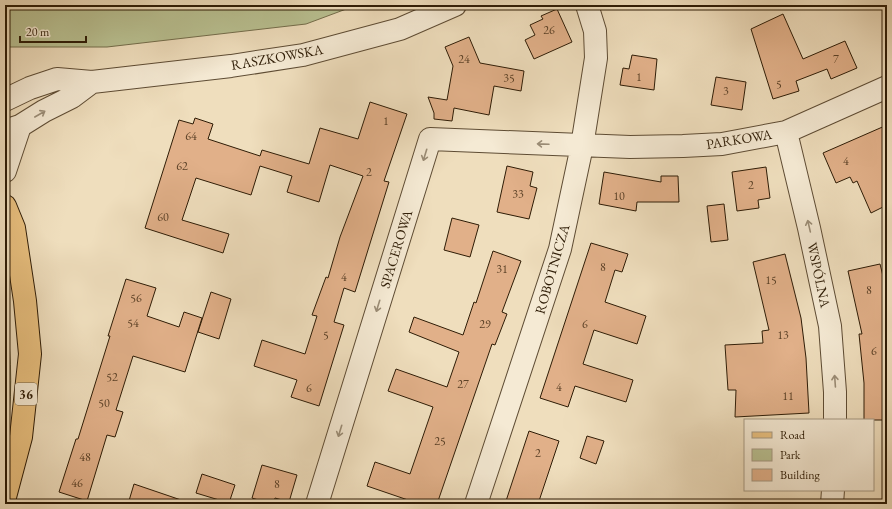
<svg xmlns="http://www.w3.org/2000/svg" width="892" height="509" viewBox="0 0 892 509" font-family="'EB Garamond',serif">
<rect width="100%" height="100%" fill="#efdebd"/>
<filter id="stains"><feTurbulence type="fractalNoise" baseFrequency=".005" numOctaves="4"/><feColorMatrix values="0 0 0 0 .2 0 0 0 0 .09 0 0 0 0 .02 0 0 0 .5 -.17"/></filter>
<radialGradient id="worn" r=".72"><stop offset=".6" stop-color="#630" stop-opacity="0"/><stop offset="1" stop-color="#630" stop-opacity=".3"/></radialGradient>
<path fill="#b9c192" stroke="#746e4c" d="M5,5H357L306,24L107,47H5Z
M6,317C12,359 13,402 5,444V381L7,356Z"/>
<path fill="#e1b089" stroke="#2e1c06" d="M557,9L572,42L534,59L525,40L535,35L530,25L543,19L541,16Z
M783,14L803,59L845,41L857,68L831,79L827,69L796,81L799,91L773,99L751,29Z
M469,37L480,63L524,71L521,91L494,86L489,115L454,108L452,121L434,119V113L428,97L447,100L453,66L445,47Z
M632,55L657,59L654,90L620,85L623,68L629,69Z
M716,77L746,82L742,110L711,105Z
M370,102L407,114L384,181L389,182L355,292L344,288L334,322L344,325L319,406L291,397L297,380L254,366L262,340L305,354L317,316L312,315L326,277L328,278L340,237L363,176L330,165L319,202L287,192L292,176L260,166L251,195L196,178L182,220L229,234L223,253L145,228L179,120L193,124L195,118L213,124L208,139L260,156L262,150L309,164L320,128L358,139Z
M887,125V205L871,213L857,181L853,183L850,177L836,183L823,153Z
M507,166L533,172L530,186L537,188L529,219L497,212Z
M766,167L770,198L758,200L759,208L737,211L732,172Z
M604,172L661,182V176H678L679,202H637L636,211L599,204Z
M724,204L728,240L711,242L707,206Z
M452,218L479,225L470,257L444,250Z
M591,243L628,254L622,272L615,270L605,302L646,316L637,344L594,330L583,364L633,380L626,402L575,386L568,407L540,398Z
M493,251L521,261L502,312L507,314L495,345L492,344L437,504H407L408,500L367,486L375,462L410,474L433,407L388,391L396,369L447,387L459,352L409,332L414,317L463,335L474,302L476,303Z
M785,254L801,318L806,358L809,413L735,417L736,390H728L725,345L763,343L762,331L769,330L753,262Z
M880,264L883,276L887,275V420H864V383L859,334H862L848,271Z
M126,279L156,288L147,316L179,327L184,312L202,318L185,372L133,356L116,410L123,412L115,437L107,435L87,501L59,492L76,439H78L110,336H108Z
M211,292L231,299L219,339L198,332Z
M529,431L559,441L538,504H505Z
M587,436L604,441L596,464L580,458Z
M262,465L297,475L289,502L275,498L273,504H271L252,498Z
M202,474L235,485L229,503L196,493Z
M134,484L184,501L183,504H128Z"/>
<g fill="none" stroke-linecap="round" stroke-linejoin="round">
<defs>
<path id="minor" d="M5,100L30,88L57,79L92,82L231,66L303,55L400,29L455,5
M5,131L20,126L44,111L72,97L92,82
M786,132L809,228L830,326L835,392V420
M5,171L20,126
M317,504L430,139L630,147L683,146L722,144L786,132L887,87
M476,504L560,249L582,146L596,58L595,31L587,5
M832,504L833,490"/>
<path id="major" d="M5,206L14,228L25,301L30,354L21,437L5,497"/>
</defs>
<use href="#minor" stroke="#5e4c34" stroke-width="24"/>
<use href="#major" stroke="#2e1c06" stroke-width="24"/>
<use href="#minor" stroke="#f5ead4" stroke-width="22"/>
<use href="#major" stroke="#e8bf7e" stroke-width="22"/>
</g>
<defs><path id="oneway-shaft" d="M-6 0H5M1.5-3L5.5 0L1.5 3" fill="none" stroke-width="1.6" stroke-linecap="round" stroke-linejoin="round"/></defs>
<g stroke="#9b8d77">
<use href="#oneway-shaft" transform="translate(40 114) rotate(-30)"/>
<use href="#oneway-shaft" transform="translate(543 144) rotate(-178)"/>
<use href="#oneway-shaft" transform="translate(425 155) rotate(107)"/>
<use href="#oneway-shaft" transform="translate(809 226) rotate(-103)"/>
<use href="#oneway-shaft" transform="translate(378 306) rotate(107)"/>
<use href="#oneway-shaft" transform="translate(835 381) rotate(-94)"/>
<use href="#oneway-shaft" transform="translate(340 431) rotate(107)"/>
</g>
<g text-anchor="middle" stroke-width="4" stroke-linejoin="round" paint-order="stroke">
<g font-size="12" fill="#5b4127">
<text x="549" y="34">26</text>
<text x="464" y="63">24</text>
<text x="836" y="63">7</text>
<text x="639" y="81">1</text>
<text x="509" y="82">35</text>
<text x="779" y="88">5</text>
<text x="726" y="95">3</text>
<text x="386" y="125">1</text>
<text x="191" y="140">64</text>
<text x="846" y="165">4</text>
<text x="182" y="170">62</text>
<text x="369" y="176">2</text>
<text x="751" y="189">2</text>
<text x="518" y="198">33</text>
<text x="619" y="200">10</text>
<text x="163" y="221">60</text>
<text x="603" y="271">8</text>
<text x="502" y="273">31</text>
<text x="344" y="281">4</text>
<text x="771" y="284">15</text>
<text x="869" y="294">8</text>
<text x="136" y="302">56</text>
<text x="133" y="327">54</text>
<text x="485" y="328">29</text>
<text x="585" y="328">6</text>
<text x="326" y="339">5</text>
<text x="783" y="339">13</text>
<text x="874" y="355">6</text>
<text x="112" y="381">52</text>
<text x="463" y="388">27</text>
<text x="559" y="391">4</text>
<text x="309" y="392">6</text>
<text x="788" y="400">11</text>
<text x="104" y="407">50</text>
<text x="440" y="445">25</text>
<text x="538" y="457">2</text>
<text x="85" y="461">48</text>
<text x="77" y="487">46</text>
<text x="277" y="488">8</text>
</g>
<rect fill="#f5ead4" stroke="#6a5a44" stroke-width="1" x="15" y="383" width="22" height="22" rx="3"/>
<g font-size="13" font-weight="bold" fill="#2e1c06">
<text x="26" y="399">36</text>
</g>
<g font-size="14" fill="#2e1c06" stroke="#f5ead4">
<text transform="translate(277 57) rotate(-10)" y="5">RASZKOWSKA</text>
<text transform="translate(739 139) rotate(-9)" y="5">PARKOWA</text>
<text transform="translate(396 249) rotate(-73)" y="5">SPACEROWA</text>
<text transform="translate(552 269) rotate(-74)" y="5">ROBOTNICZA</text>
<text transform="translate(819 275) rotate(78)" y="5">WSPÓLNA</text>
</g>
</g>
<rect width="892" height="509" fill="none" stroke="#efdebd" stroke-width="20"/>
<rect x="6" y="6" width="880" height="497" fill="none" stroke="#2e1c06" stroke-width="2"/>
<rect x="10" y="10" width="872" height="489" fill="none" stroke="#2e1c06"/>
<rect x="744" y="419" width="130" height="72" fill="#f5ead4" stroke="#a59882"/>
<rect x="752" y="432" width="20" height="6" fill="#e8bf7e" stroke="#a59882"/>
<text x="780" y="439" font-size="12" fill="#2e1c06">Road</text>
<rect x="752" y="449" width="20" height="12" fill="#b9c192" stroke="#a59882"/>
<text x="780" y="459" font-size="12" fill="#2e1c06">Park</text>
<rect x="752" y="469" width="20" height="12" fill="#e1b089" stroke="#a59882"/>
<text x="780" y="479" font-size="12" fill="#2e1c06">Building</text>
<path d="M20 36v6h66v-6" fill="none" stroke="#2e1c06" stroke-width="2"/>
<text x="26" y="36" font-size="12" fill="#2e1c06" stroke="#f5ead4" stroke-width="3" paint-order="stroke">20 m</text>
<rect width="100%" height="100%" filter="url(#stains)"/>
<rect width="100%" height="100%" fill="url(#worn)"/>
</svg>
